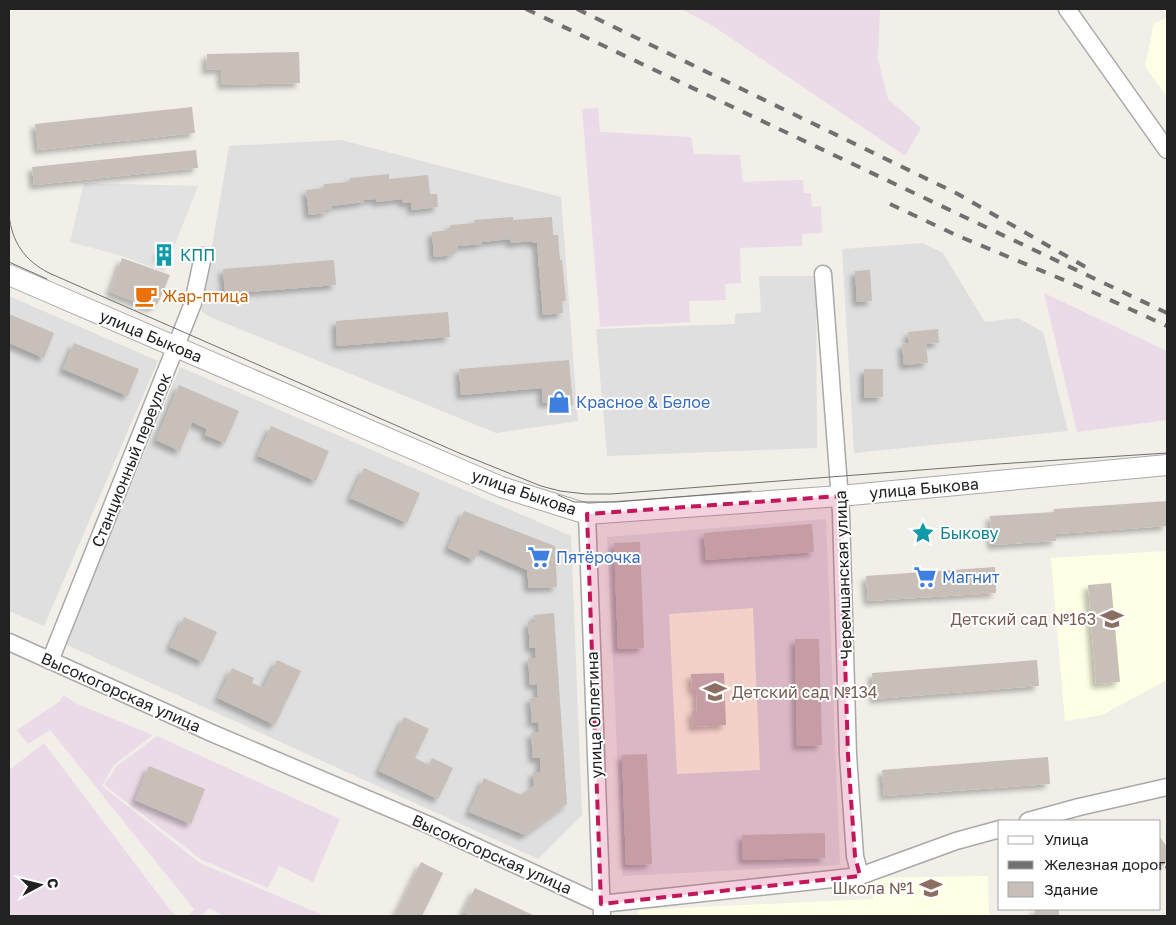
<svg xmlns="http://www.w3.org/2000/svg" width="1176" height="925" viewBox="0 0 1176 925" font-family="'Golos Text',sans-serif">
<defs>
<filter id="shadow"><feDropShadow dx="-4.5" dy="4.5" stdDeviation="2.5" flood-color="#0004"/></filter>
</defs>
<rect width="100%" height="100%" fill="#f2efe9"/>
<path fill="#e0dfdf" d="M341,140L561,197L578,421L496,433L210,317L201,311L229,146Z
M923,243L943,253L985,322L1018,318L1043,332L1068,431L854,453L842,249Z
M759,276H816L817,448L607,456L596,329L735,324V314L761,312Z
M9,296L158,361L44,626L9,611Z
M180,367L571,536L582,815L538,859L65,644Z
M826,519L840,865L623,876L607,537Z"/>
<path fill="#ebdbe8" d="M682,9H880L878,59L888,99L921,128L905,156L713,26Z
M598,108L600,132L691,137L694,154L740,155L743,182L803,180L804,193H811L812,207L821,206L822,233L802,234V246L740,248L741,283L725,284L726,300L689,301L690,322L600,327L582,109Z
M1044,293L1167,351V420L1077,432Z
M64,695L77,704L153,735L114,765L102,786L200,863L325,916H224L209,908L202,916H188L194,909L50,730L28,744L17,730L60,701Z
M157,736L340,819L313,882L279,866L268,888L202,860L104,785L117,766Z
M44,743L174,915L173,916H9V770Z"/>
<path fill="#ffffe5" d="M1167,18V97L1145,66L1154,23Z
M1167,551V680L1102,715L1065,721L1051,558Z
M753,608L760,770L677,774L669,614Z
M988,876L989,916H639L638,910L873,899V878Z"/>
<path fill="#e2e2e2" d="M84,183L198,186L164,272L122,256L70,242Z"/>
<path fill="#c7bfb8" filter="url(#shadow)" d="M299,52L300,83L222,85L221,69L206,70L207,54Z
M192,107L195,133L38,150L35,124Z
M196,150L198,168L34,185L32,167Z
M389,174V179L428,175L430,194H437L438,207L412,210L411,202L403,203L402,199L376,202V199L364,200V202L331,206L332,209L326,210V213L309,215L306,190L324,188V184L350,182V178Z
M513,217V220L552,217L553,235H558L560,260H562L566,301H562L563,313L543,315L537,243H533L532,241L510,243V239L482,242V244L458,246V251H452L453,255L434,257L432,232L450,230V225L475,223L474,220Z
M161,249L169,253L167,260L158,256Z
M122,258L170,275L158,303L152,307L147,306L110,292Z
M334,260L336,285L225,294L223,269Z
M870,270L872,301L857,302L855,271Z
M448,312L450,337L337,346L336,321Z
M9,314L54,333L44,358L9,343Z
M938,329L939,343L926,344L928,363L904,365L902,344L909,343L908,332Z
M74,343L139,369L128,396L63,369Z
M569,360L573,405L566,406V401L543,403L542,388L461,395L459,369Z
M864,369H883V397L864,398Z
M179,385L239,411L225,443L205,435L207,429L192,422L180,451L156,440Z
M271,426L329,451L316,481L258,456Z
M364,468L420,493L407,523L350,498Z
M1167,501V526L1056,534V541L992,545L990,516L1054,512V509Z
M464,511L555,546L557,587L529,588L527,570L480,549L474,560L448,548Z
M812,524L814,552L706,560L704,533Z
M640,542L644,648L618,649L614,543Z
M995,567L996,593L868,601L866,576Z
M1111,583L1120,682L1096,684L1088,585Z
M554,613L567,804L525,835L469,812L484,778L521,795L534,786L533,772H540V758H533L531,733L539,732L538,722L532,723L530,698L538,697L537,684L530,685L528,658H536L535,648H530L528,622H535L534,615Z
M184,617L217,632L203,662L170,647Z
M795,639H819L822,745L797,746Z
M277,660L301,671L275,725L218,698L232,668L254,678L252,683L263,688Z
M1037,660L1039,686L874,699L872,673Z
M724,673L726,725L693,727L692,711H697L696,690H692L691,674Z
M404,717L429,729L415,758L429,765L432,758L453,768L438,799L379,771Z
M647,754L652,864L626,865L622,755Z
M1048,757L1050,784L884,796L882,770Z
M149,766L205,789L191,824L135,800Z
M825,833V858L743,860L742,835Z
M1160,837L1167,847V862L1160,867Z
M421,862L443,873L422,916H395Z
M475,888L535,916H472L463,912Z
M1035,909H1059V916H1035Z"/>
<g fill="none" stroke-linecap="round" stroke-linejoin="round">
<defs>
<path id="minor" d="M1067,9L1167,150
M823,274L841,513L848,755L855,856L860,876
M587,514L602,916
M9,642L214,734L429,825L601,904L860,876L956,841L1000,829
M50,661L176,346L193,303L203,256
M1028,821L1079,807L1167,787"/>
<path id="tertiary" d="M9,275L501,487L587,514L840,496L1167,465"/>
</defs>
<use href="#minor" stroke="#a9a9a9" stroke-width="19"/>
<use href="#tertiary" stroke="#a9a9a9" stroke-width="22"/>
<use href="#minor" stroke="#fff" stroke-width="16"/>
<use href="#tertiary" stroke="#fff" stroke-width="20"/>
<path stroke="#707070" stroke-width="1" d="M9,215C12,242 24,260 49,273L459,453L541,486L560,491L586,494H611L998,464L1167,453
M9,262L47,279
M558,495L574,502H616L751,491"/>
<path stroke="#707070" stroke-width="4" stroke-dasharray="10 10" stroke-linecap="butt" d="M526,9L1167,313
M577,9L956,193L1089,269
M890,204L956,235L1095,293L1167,326"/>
</g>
<path fill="#c2185b" fill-opacity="0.2" stroke="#c2185b" stroke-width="4" stroke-dasharray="10 6" stroke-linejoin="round" d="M840,496L848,755L855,856L860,876L601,904L587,514Z"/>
<defs>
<symbol id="building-bare" viewBox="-9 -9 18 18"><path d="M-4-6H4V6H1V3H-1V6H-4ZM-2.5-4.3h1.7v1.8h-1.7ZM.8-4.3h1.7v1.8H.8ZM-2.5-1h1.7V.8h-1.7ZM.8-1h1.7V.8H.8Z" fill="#0f9aa8" stroke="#fff" stroke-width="2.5" paint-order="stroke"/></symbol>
<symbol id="cafe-bare" viewBox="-9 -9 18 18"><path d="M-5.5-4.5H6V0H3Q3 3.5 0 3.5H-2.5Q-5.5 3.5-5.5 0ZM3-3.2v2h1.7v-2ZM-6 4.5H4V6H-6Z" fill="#e8710a" stroke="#fff" stroke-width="2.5" paint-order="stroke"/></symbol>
<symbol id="shop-bare" viewBox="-9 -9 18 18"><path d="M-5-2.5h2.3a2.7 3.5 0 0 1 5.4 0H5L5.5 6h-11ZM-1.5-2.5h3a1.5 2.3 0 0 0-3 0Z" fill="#3f7fe0" stroke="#fff" stroke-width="2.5" paint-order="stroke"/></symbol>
<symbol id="sight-bare" viewBox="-9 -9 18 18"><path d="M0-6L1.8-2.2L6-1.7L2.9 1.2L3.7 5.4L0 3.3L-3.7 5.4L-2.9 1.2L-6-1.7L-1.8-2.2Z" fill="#0f9aa8" stroke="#fff" stroke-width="2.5" paint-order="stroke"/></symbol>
<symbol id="supermarket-bare" viewBox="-9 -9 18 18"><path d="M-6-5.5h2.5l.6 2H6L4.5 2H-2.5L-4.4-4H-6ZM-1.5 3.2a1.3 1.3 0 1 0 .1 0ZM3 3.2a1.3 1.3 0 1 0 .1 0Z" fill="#3f7fe0" stroke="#fff" stroke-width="2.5" paint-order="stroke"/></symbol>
<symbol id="school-bare" viewBox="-9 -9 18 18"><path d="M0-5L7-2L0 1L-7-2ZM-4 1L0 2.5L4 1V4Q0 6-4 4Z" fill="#8d6e63" stroke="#fff" stroke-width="2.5" paint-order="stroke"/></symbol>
</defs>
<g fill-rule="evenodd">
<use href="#building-bare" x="148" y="239" width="32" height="32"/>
<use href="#cafe-bare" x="130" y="280" width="32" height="32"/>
<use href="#shop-bare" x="543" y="386" width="32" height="32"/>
<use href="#sight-bare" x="907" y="517" width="32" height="32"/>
<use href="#supermarket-bare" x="523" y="541" width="32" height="32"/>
<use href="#supermarket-bare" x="909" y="561" width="32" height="32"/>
<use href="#school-bare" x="1096" y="603" width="32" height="32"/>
<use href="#school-bare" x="699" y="676" width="32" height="32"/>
<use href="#school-bare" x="915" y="872" width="32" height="32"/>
</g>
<g text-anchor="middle" stroke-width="4" stroke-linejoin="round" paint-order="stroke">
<g font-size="16" fill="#0d838f" stroke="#fff" text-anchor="start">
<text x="180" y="261">КПП</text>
<text x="940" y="539">Быкову</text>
</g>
<g font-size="16" fill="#c56008" stroke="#fff" text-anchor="start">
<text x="162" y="302">Жар-птица</text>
</g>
<g font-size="16" fill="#222" stroke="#fff">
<text transform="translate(151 336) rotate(23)" y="6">улица Быкова</text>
<text transform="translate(131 460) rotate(-68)" y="6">Станционный переулок</text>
<text transform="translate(924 488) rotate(-5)" y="6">улица Быкова</text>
<text transform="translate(524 492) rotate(19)" y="6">улица Быкова</text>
<text transform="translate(843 575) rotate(-92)" y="6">Черемшанская улица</text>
<text transform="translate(121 692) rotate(24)" y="6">Высокогорская улица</text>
<text transform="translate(594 715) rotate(-92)" y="6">улица Оплетина</text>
<text transform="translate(492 854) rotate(24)" y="6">Высокогорская улица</text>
</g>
<g font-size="16" fill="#366cbe" stroke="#fff" text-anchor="start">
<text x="576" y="408">Красное &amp; Белое</text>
<text x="556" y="563">Пятёрочка</text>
<text x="942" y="583">Магнит</text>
</g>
<g font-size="16" fill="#785e54" stroke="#fff" text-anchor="end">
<text x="1096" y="625">Детский сад №163</text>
<text x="732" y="698" text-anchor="start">Детский сад №134</text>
<text x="914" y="894">Школа №1</text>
</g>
</g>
<rect width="1176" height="925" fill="none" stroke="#222222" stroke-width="20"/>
<rect x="998" y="820" width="162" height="90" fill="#ffffff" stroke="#a7a7a7"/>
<rect x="1008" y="836" width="25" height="8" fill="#ffffff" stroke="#a7a7a7"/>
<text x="1044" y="845" font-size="15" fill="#222222">Улица</text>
<rect x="1008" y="861" width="25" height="8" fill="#707070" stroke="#a7a7a7"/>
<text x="1044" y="870" font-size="15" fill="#222222">Железная дорога</text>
<rect x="1008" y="882" width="25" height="15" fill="#c7bfb8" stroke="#a7a7a7"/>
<text x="1044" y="895" font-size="15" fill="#222222">Здание</text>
<g transform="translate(40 885) rotate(83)" stroke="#ffffff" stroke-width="4" paint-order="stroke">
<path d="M0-4L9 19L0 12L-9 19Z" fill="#222222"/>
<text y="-8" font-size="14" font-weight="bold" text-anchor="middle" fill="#222222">С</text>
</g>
</svg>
